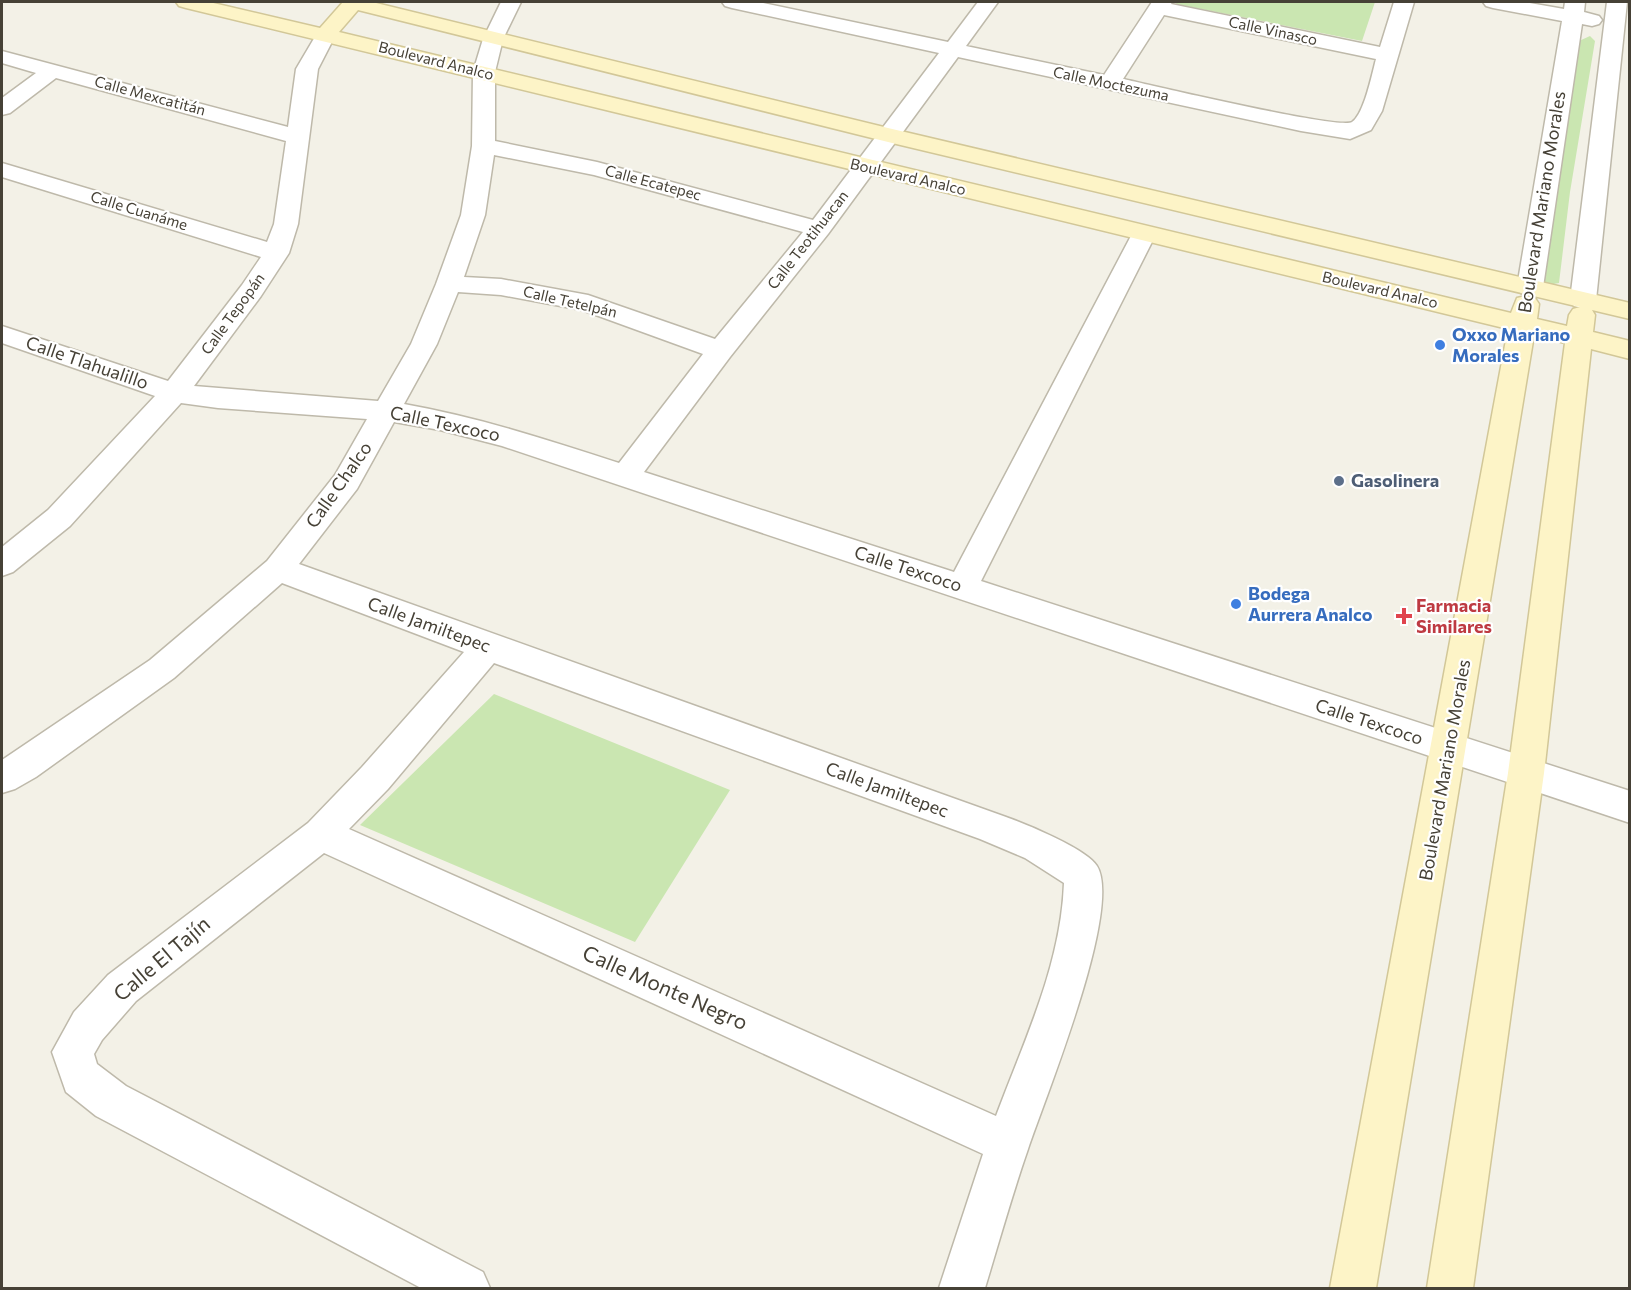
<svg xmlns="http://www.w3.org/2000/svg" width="1631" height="1290" viewBox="0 0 1631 1290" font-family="Commissioner,sans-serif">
<rect width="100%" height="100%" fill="#f3f1e7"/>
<path fill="#cae6b1" d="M1177,2H1375L1362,41L1176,4Z
M1590,36L1595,41L1570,192L1559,283L1548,285L1544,281V269L1579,41Z
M494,694L730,790L635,942L360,825Z"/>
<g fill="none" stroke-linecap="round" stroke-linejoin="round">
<defs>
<path id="street" d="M501,2H521L503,39L495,72V141L597,162L813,220L939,53L732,8L725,6L722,2H758L948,42L978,2H998L966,46L1104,75L1152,2H1172L1171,4L1380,47L1394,2H1414L1382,111L1371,130L1350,139L1301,131L958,57L828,234L730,357L644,472L954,572L1132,234L1135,229L1144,227L1153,229L1156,234L981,581L1630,791V823L502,446L440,430L394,422L357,489L299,564L1006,817C1026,824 1087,849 1097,866C1123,908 1045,1098 1028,1149C1012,1195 999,1242 985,1288H939L983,1154L324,853L136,1001L102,1040L94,1054L97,1064L126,1086L483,1272L490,1288H421L96,1116L66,1092L52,1052L74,1012L108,975L308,823L362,767L464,652L282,583L174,678L36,777L15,789L2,793V760L150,660L267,561L335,475L367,419L218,408L181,403L70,526L13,572L2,576V547L48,510L155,396L2,343V326L168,381L242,285L261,257L2,177V163L267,242L274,224L286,141L56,78L10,113L2,115V98L36,73L2,63V51L288,127L296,69L319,30L326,28L333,30L336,34L318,69L298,224L289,253L261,296L194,386L378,401L411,344L436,284L461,215L472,146L473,72L483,39ZM1164,15L1376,59C1372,74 1364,114 1352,122C1339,130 1151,85 1123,79ZM494,155L594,175L803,232L715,339L588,295L501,279L464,277L485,215ZM458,292L501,295L582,310L703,354L619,463C548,440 478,417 404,404L437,344ZM494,663L980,839L1025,858L1064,883C1061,965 1024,1041 996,1116L349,829L388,789Z
M1483,2H1524L1564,9L1565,2H1585L1584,12L1599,16L1602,20L1599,24L1592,26L1582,24L1543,287L1539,293L1530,295L1521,293L1517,287L1562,21L1493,8L1486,6Z
M1607,2H1627L1596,300L1592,306L1583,308L1574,306L1570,300Z"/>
<path id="secondary" d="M176,2H209L320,28L343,2H372L888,128L1630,303V319L1592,310L1595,315L1593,332L1630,341V359L1591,349L1544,773L1473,1288H1427L1508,773L1565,343L1534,335L1376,1288H1330L1508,329L186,8L179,6ZM358,10L888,142L1580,307L1573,309L1569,315L1567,326L1537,319L1539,304L1535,298L1526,296L1517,298L1511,313L339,32Z"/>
</defs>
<use href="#street" stroke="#beb9aa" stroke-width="3"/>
<use href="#secondary" stroke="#d2c798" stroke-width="3"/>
<use href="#street" fill="#fff" fill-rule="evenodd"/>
<use href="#secondary" fill="#fdf4c7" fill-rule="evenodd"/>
</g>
<g fill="#3f7fe0" stroke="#fff" stroke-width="2">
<circle cx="1440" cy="345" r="6"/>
<circle cx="1236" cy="604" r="6"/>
</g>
<circle fill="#5c6f8a" stroke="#fff" stroke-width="2" cx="1339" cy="481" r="6"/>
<path fill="#e0444e" stroke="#fff" stroke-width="2" d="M1401 607h6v6h6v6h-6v6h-6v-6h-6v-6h6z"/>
<g text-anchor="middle" stroke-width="4.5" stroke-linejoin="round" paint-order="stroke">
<g font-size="15" fill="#464136" stroke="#fff">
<text transform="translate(1273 31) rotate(12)" y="5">Calle Vinasco</text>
<text transform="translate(436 61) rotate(14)" y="5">Boulevard Analco</text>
<text transform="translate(1111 84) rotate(12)" y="5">Calle Moctezuma</text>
<text transform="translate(150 96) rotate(15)" y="5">Calle Mexcatitán</text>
<text transform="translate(908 177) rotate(13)" y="5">Boulevard Analco</text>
<text transform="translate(653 183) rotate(15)" y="5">Calle Ecatepec</text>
<text transform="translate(139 211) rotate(17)" y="5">Calle Cuanáme</text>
<text transform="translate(808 240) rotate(-52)" y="5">Calle Teotihuacan</text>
<text transform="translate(1380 290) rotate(13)" y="5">Boulevard Analco</text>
<text transform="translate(570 302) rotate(13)" y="5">Calle Tetelpán</text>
<text transform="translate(233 314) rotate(-54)" y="5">Calle Tepopán</text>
</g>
<g font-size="18" fill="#464136" stroke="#fff">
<text transform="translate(1542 202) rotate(-81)" y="6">Boulevard Mariano Morales</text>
<text transform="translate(87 363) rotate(19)" y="6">Calle Tlahualillo</text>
<text transform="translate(445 424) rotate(12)" y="6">Calle Texcoco</text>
<text transform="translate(339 485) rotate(-55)" y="6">Calle Chalco</text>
<text transform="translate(908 569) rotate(18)" y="6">Calle Texcoco</text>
<text transform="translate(429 625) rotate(20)" y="6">Calle Jamiltepec</text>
<text transform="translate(1369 722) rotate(18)" y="6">Calle Texcoco</text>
<text transform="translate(1445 770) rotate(-80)" y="6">Boulevard Mariano Morales</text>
<text transform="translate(887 790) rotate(20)" y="6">Calle Jamiltepec</text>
</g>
<g font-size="18" font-weight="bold" fill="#366cbe" stroke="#fff" text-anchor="start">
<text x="1452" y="341">Oxxo Mariano<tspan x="1452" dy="21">Morales</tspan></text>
<text x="1248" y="600">Bodega<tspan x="1248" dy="21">Aurrera Analco</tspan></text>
</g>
<g font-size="18" font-weight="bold" fill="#4e5e75" stroke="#fff" text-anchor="start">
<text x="1351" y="487">Gasolinera</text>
</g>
<g font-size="18" font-weight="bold" fill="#be3a42" stroke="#fff" text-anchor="start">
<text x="1416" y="612">Farmacia<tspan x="1416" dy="21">Similares</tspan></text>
</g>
<g font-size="21" fill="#464136" stroke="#fff">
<text transform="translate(162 959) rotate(-40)" y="7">Calle El Tajín</text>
<text transform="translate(665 988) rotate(24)" y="7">Calle Monte Negro</text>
</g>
</g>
<rect width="1631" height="1290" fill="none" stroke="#464136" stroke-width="6"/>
</svg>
